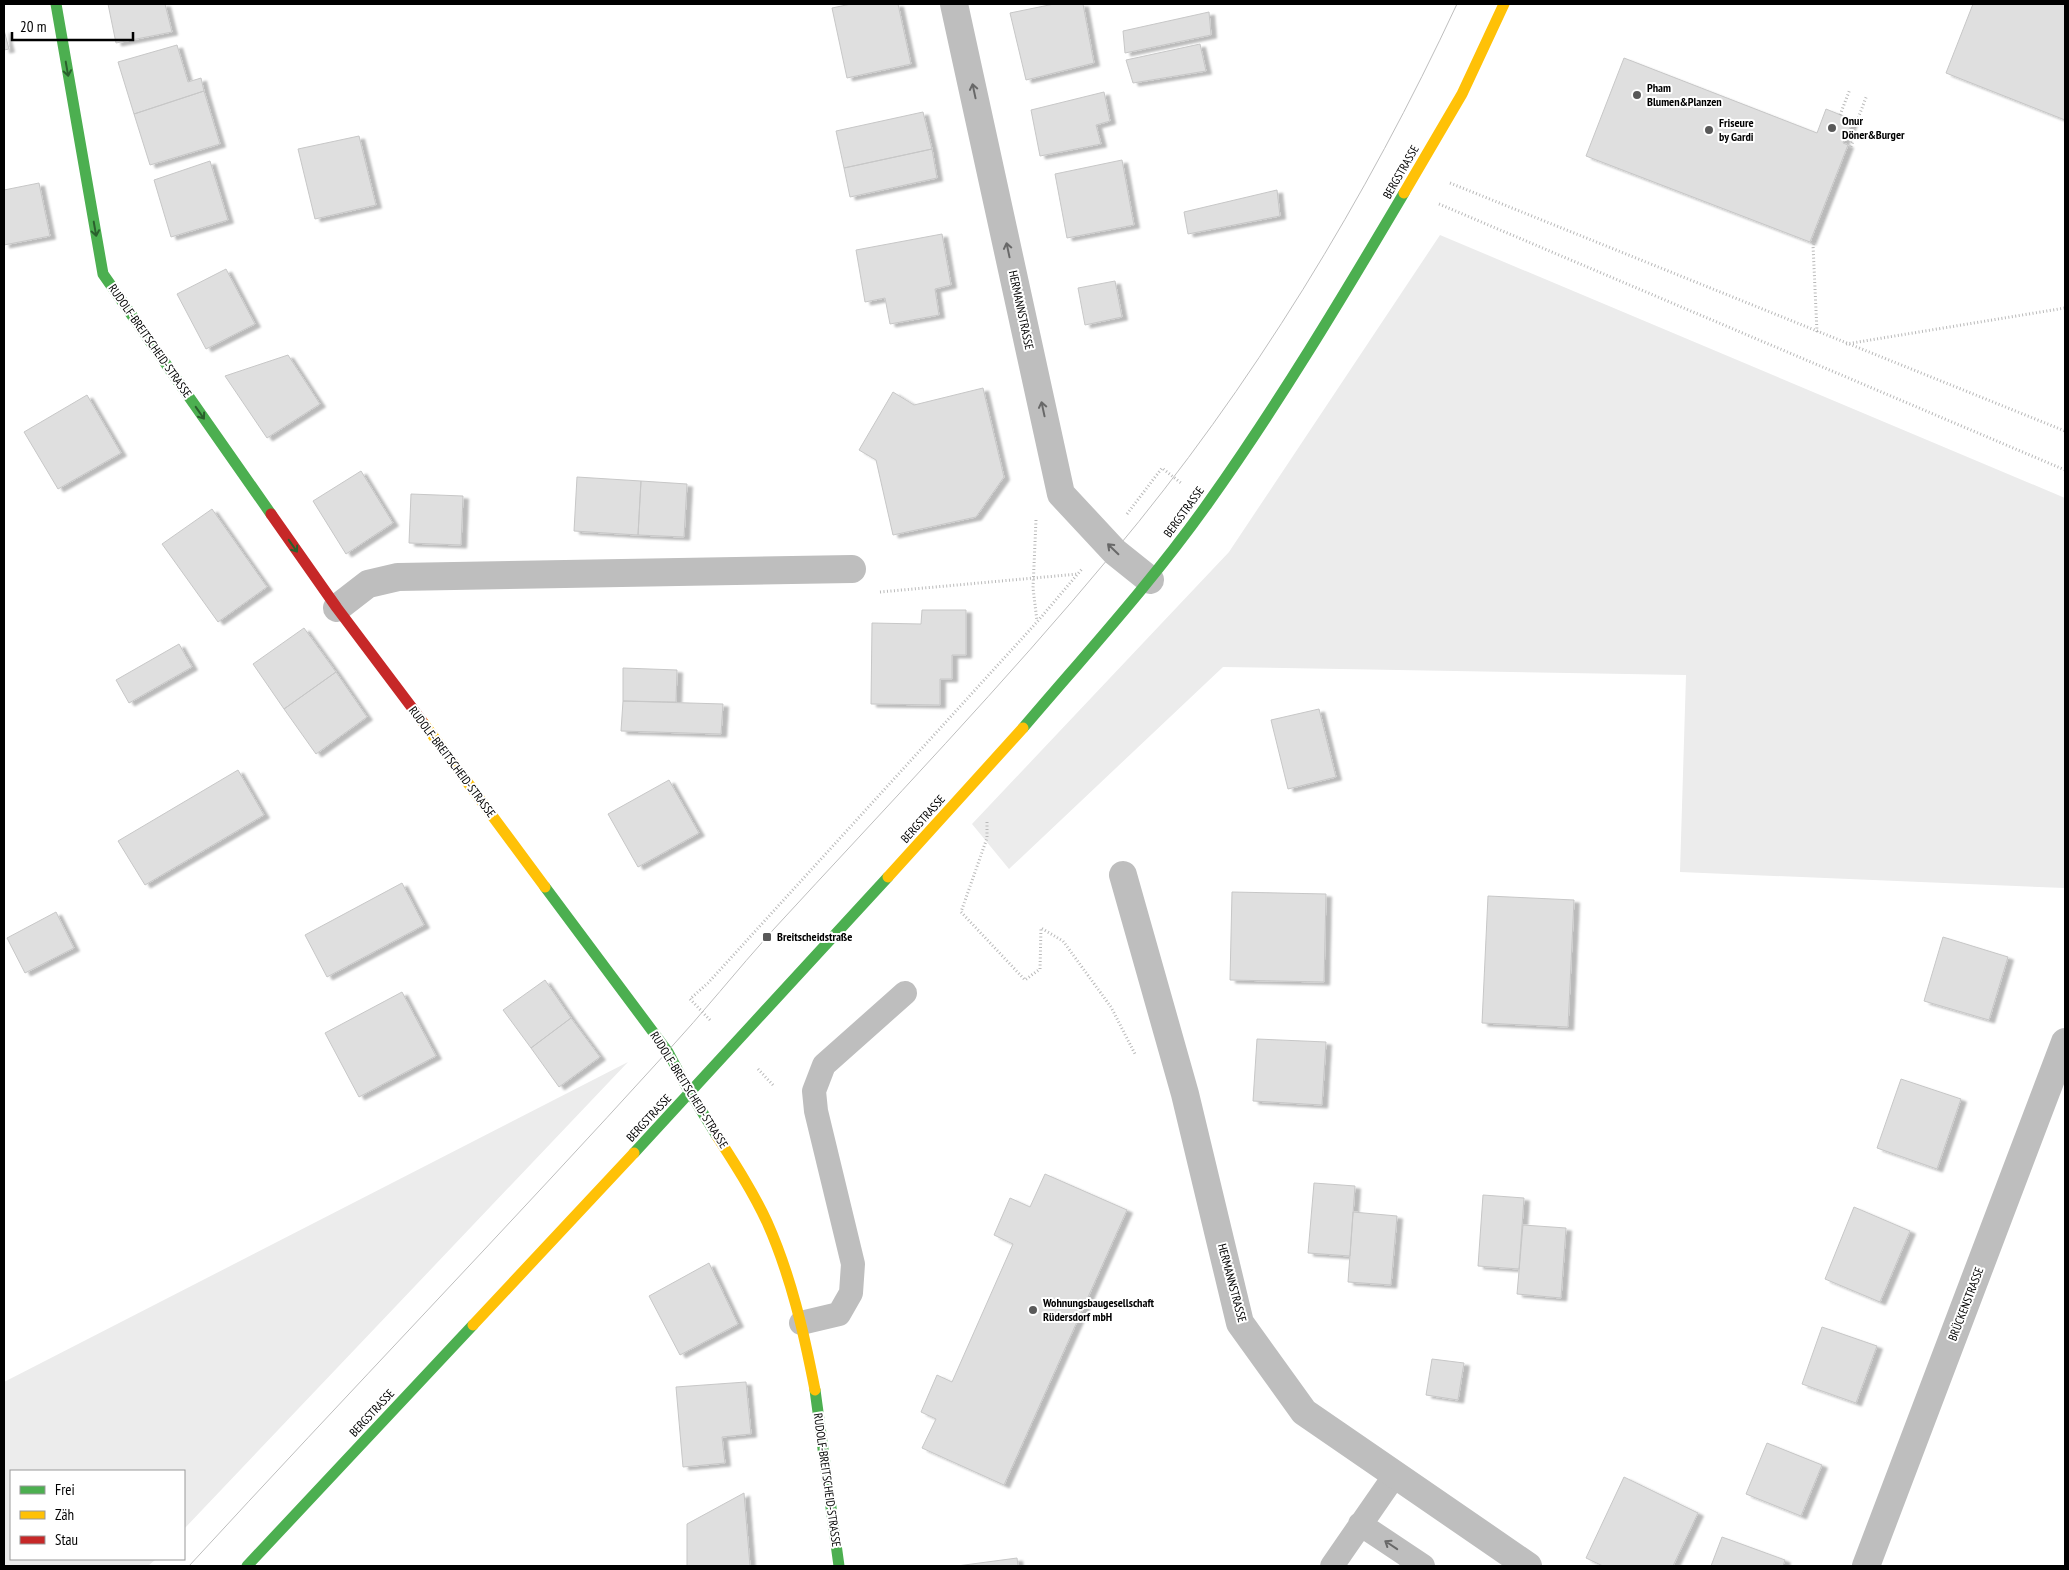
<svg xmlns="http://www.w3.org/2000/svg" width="2069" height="1570" viewBox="0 0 2069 1570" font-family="'PT Sans Narrow',sans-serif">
<defs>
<filter id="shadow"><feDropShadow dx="5.5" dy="3" stdDeviation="1" flood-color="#0004"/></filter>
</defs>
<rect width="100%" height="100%" fill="#fff"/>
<path fill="#ececec" d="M1440,235L2065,498V888L1680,872L1686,675L1223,667L1009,869L972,824L1229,552Z
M628,1062L184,1529V1471H11V1559H156L148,1566H4V1382Z"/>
<path fill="#dfdfdf" stroke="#c7c7c7" filter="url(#shadow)" d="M108,4H165L172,32L116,43Z
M851,4H898L911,64L847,78L832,8Z
M1054,4H1083L1094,63L1026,80L1010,13Z
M1973,4H2065V120L1946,73Z
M1209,12L1211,35L1125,53L1123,31Z
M4,30L9,49L4,50Z
M1200,44L1206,71L1133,83L1126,60Z
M177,45L188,82L201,78L204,91L134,114L118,62Z
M1624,58L1817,133L1826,109L1853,120L1843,143L1848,145L1810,242L1586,156Z
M204,91L220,144L150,165L134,114Z
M1104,92L1110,121L1096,125L1101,144L1040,156L1031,110Z
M923,112L932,149L844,168L836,131Z
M359,136L376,205L315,219L298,149Z
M932,149L937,178L850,197L844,168Z
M1122,160L1134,225L1067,238L1055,174Z
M210,161L228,220L171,237L154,180Z
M39,183L50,236L4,245V190Z
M1277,190L1280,216L1188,234L1184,212Z
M942,234L951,285L935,289L939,315L890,324L885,298L865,302L856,250Z
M226,269L255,324L206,349L177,294Z
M1115,281L1122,317L1085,325L1078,288Z
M288,355L320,404L267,438L225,376Z
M983,388L1004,477L976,517L893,535L876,460L859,450L893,392L914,405Z
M87,395L121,453L58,489L24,432Z
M361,471L393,523L346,554L313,501Z
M577,477L641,481L638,535L574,531Z
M641,481L687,484L684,537L638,535Z
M411,494L463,496L461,545L409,543Z
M212,509L267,587L218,622L162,544Z
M922,610H966V655H952V679H940V705L871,704L872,623L921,624Z
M304,628L336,672L284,709L253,664Z
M179,644L192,667L129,703L116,680Z
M623,668L677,670L676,702L623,701Z
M336,672L367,717L316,754L284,709Z
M623,701L723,704L721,734L621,731Z
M1319,709L1336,777L1288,789L1271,720Z
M238,770L264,815L145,885L118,841Z
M669,780L699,833L638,867L608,814Z
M402,883L424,925L327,977L305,935Z
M1232,892L1326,894L1324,982L1230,980Z
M1488,896L1574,900L1568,1027L1482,1023Z
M56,912L74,948L25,973L7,938Z
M1943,937L2008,957L1989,1020L1924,1001Z
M545,980L571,1018L531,1048L503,1010Z
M402,992L436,1056L359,1097L325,1033Z
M571,1018L600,1057L559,1087L531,1048Z
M1257,1039L1326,1042L1322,1105L1253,1101Z
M1901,1079L1961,1099L1937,1169L1877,1148Z
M1045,1174L1127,1210L1004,1485L922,1448L936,1419L921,1412L937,1375L952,1382L1013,1244L994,1235L1010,1198L1030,1207Z
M1314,1183L1355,1186L1350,1256L1308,1253Z
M1483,1195L1524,1198L1519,1269L1478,1266Z
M1854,1207L1910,1231L1880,1302L1825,1279Z
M1353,1212L1397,1216L1391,1285L1348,1282Z
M1523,1225L1566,1228L1561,1298L1517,1294Z
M709,1263L738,1324L680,1355L649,1296Z
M1822,1327L1877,1346L1856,1403L1802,1384Z
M1432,1359L1464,1363L1458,1400L1426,1395Z
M746,1382L751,1434L722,1437L725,1463L683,1467L676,1387Z
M1767,1443L1822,1465L1801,1516L1746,1494Z
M1624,1477L1698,1513L1673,1566H1603L1586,1558Z
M744,1493L750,1566H687V1524Z
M1722,1537L1785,1560L1783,1566H1711Z
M1017,1558L1018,1566H957Z"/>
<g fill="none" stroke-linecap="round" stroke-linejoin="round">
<path stroke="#b9b9b9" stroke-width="3" stroke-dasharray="1 2.5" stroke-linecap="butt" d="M1840,115L1850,89
M1845,137L1850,139L1867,95
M1450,183L2065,431
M1439,204L2065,470
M1817,332L1813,245L1853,141L1850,139
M1846,344L2065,308
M1127,514L1162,468L1181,483
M1036,520L1033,588L1037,621
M880,592L1078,574
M987,822V838L961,912L1025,980L1040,969L1041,928L1063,941L1111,1007L1135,1054
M710,1020L690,999L708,983L1037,622L1082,569
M758,1069L773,1085"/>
<path stroke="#bebebe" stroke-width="24" d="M801,1323L839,1314L851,1293L853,1264L816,1111L814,1091L824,1065L905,993
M1360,1524L1423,1566
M1332,1566L1395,1475"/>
<path stroke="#bebebe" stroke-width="28" d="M954,4L1061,494L1115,552L1150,580
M337,608L368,584L398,577L852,569
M1123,875L1185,1094L1240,1323L1304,1412L1528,1566
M1866,1566L2065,1042"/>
<path stroke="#4caf50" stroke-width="11" d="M56,4L103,274L271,514
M1023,728C1086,654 1152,582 1208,503C1279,403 1342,298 1404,193
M545,887L668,1052L685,1084L717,1136
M634,1153L888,877
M815,1390L839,1566
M247,1566L473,1325"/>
<path stroke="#ffc107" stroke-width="11" d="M1404,193L1462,94L1504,4
M422,721L545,887
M888,877L1023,728
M717,1136C735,1164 753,1192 767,1222C791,1276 804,1333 815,1390
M473,1325L634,1153"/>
<path stroke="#c62828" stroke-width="11" d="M271,514L337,608L422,721"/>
<path stroke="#bebebe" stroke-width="1" d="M189,1566C347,1394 509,1226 666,1053C703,1013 737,970 773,930C887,806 1005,683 1113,553C1252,387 1366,199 1457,4"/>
</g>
<defs><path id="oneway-shaft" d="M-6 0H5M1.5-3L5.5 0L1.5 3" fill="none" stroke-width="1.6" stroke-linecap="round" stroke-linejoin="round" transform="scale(1.25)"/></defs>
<g stroke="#2a602c">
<use href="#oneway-shaft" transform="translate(67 69) rotate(80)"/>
<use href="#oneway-shaft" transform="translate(95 229) rotate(80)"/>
<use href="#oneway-shaft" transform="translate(200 413) rotate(55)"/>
<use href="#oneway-shaft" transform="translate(293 546) rotate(55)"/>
</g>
<g stroke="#686868">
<use href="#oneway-shaft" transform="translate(974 91) rotate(-102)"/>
<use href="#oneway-shaft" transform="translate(1008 250) rotate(-102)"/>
<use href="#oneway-shaft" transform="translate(1043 409) rotate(-102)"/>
<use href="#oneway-shaft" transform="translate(1113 549) rotate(-136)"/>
<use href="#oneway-shaft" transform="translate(1391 1545) rotate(-146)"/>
</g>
<g fill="#595959" stroke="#fff" stroke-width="2">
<circle cx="1637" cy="95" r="5"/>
<circle cx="1832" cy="128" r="5"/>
<circle cx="1709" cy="130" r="5"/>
<rect x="762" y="932" width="10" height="10" rx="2.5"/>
<circle cx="1033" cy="1310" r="5"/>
</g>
<g text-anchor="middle" stroke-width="4" stroke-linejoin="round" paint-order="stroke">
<g font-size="12" font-weight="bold" fill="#000" stroke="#fff" text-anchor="start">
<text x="1647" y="92">Pham<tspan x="1647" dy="14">Blumen&amp;Planzen</tspan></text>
<text x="1842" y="125">Onur<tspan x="1842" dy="14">Döner&amp;Burger</tspan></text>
<text x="1719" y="127">Friseure<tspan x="1719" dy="14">by Gardi</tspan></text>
<text x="777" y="941">Breitscheidstraße</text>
<text x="1043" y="1307">Wohnungsbaugesellschaft<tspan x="1043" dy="14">Rüdersdorf mbH</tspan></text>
</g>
<g font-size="12" fill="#000" stroke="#fff">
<text transform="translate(1401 172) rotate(-60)" y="4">BERGSTRASSE</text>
<text transform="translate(1021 310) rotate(78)" y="4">HERMANNSTRASSE</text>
<text transform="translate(150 341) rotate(55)" y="4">RUDOLF-BREITSCHEID-STRASSE</text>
<text transform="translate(1184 512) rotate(-54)" y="4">BERGSTRASSE</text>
<text transform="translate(452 762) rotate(53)" y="4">RUDOLF-BREITSCHEID-STRASSE</text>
<text transform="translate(923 819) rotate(-48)" y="4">BERGSTRASSE</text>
<text transform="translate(689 1090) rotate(58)" y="4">RUDOLF-BREITSCHEID-STRASSE</text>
<text transform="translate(649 1118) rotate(-47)" y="4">BERGSTRASSE</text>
<text transform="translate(1232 1283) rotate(75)" y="4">HERMANNSTRASSE</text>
<text transform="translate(1966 1304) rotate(-69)" y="4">BRÜCKENSTRASSE</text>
<text transform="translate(372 1413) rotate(-47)" y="4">BERGSTRASSE</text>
<text transform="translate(827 1480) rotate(82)" y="4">RUDOLF-BREITSCHEID-STRASSE</text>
</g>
</g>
<rect width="2069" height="1570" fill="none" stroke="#000000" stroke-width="10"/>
<rect x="10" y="1470" width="175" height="90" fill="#ffffff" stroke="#999999"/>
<rect x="20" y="1486" width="25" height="8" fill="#4caf50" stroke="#999999"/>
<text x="55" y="1495" font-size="15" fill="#000000">Frei</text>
<rect x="20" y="1511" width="25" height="8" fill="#ffc107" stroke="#999999"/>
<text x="55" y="1520" font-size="15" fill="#000000">Zäh</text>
<rect x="20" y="1536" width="25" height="8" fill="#c62828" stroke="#999999"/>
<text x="55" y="1545" font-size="15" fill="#000000">Stau</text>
<path d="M12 32v8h121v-8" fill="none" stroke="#000000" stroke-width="2.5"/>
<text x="20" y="32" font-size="15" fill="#000000" stroke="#ffffff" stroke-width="4" paint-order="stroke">20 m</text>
</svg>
